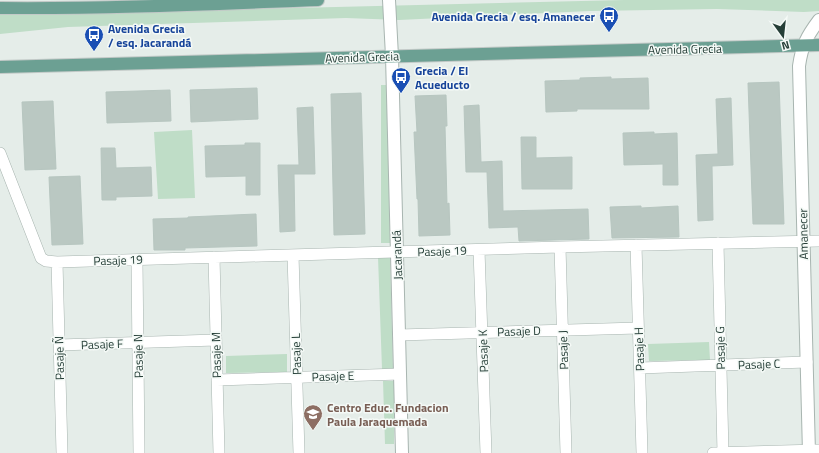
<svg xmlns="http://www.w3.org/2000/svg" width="819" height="453" font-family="'Titillium Web',sans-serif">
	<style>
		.green { fill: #bfddc7 }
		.building { fill: #bac8c2; stroke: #b7c6c0 }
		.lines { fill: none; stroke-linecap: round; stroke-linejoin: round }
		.minor-casing { stroke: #a8b5b0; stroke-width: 12 }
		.tertiary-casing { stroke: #a8b5b0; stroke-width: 14 }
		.primary-casing { stroke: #c2c9c7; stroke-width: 14 }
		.minor { stroke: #fff; stroke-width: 11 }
		.tertiary { stroke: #fff; stroke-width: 12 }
		.primary { stroke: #6ca093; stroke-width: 12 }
		.labels { text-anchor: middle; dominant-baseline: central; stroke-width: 3; stroke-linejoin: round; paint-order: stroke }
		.transit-label { font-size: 12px; font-weight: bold; fill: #164399; stroke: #f5faf7; text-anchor: start }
		.street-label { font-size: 12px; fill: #253e37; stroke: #f5faf7 }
		.education-label { font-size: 12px; font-weight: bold; fill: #785e54; stroke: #f5faf7; text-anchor: start }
	</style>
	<rect width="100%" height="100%" fill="#e5ede9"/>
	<path class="green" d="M624,0h195v11l-15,1 -87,-3 -127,2 -191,9 -53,-2 -185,6 -93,3 -68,7v-19z
		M381,85h7l2,158h-9z
		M192,130l3,68 -37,1 -4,-67z
		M378,257h12l3,112h-11z
		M709,342l1,18 -61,1 -1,-17z
		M287,354v18l-61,1v-17z
		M383,381h11v63h-9z"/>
	<path class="building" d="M611,77v2l37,-1 1,31h-72v2l-31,1 -1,-31 35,-1v-2z
		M779,82l5,142h-31l-5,-141z
		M257,88l1,31 -67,3 -1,-32z
		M170,90l1,31 -64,2 -1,-31z
		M361,93l4,141 -31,1 -3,-141z
		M446,95l1,31h-2l2,78 2,-1 1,32 -31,1 -1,-37h-1l-3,-67h3l-2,-36z
		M731,98l2,67 -21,1 1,54 -15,1 -2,-66 22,-1 -2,-55z
		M53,101l3,68 -31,1 -3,-68z
		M479,105l2,57 21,-1 1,50 85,-2 1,30 -70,2 -1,-14 -29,1 -2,-56h-21l-2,-66z
		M313,107l2,67h-21l1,57 -15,1 -2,-67h21l-2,-57z
		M654,132v2l23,-1 1,52h-15v-21l-39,1 -1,-32z
		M521,137h15v21l36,-1v32h-50z
		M245,143h15v52h-14v-19l-40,1 -1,-31 40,-1z
		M101,148h14l1,20 35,-1 1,29 -36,1v3h-14z
		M80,176l3,68 -31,1 -3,-68z
		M641,206v2l37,-2 1,31 -67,1 -2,-31z
		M256,214l1,32 -72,2v2h-31l-1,-31 35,-1v-1z"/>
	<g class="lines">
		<defs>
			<path id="minor" d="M0,153l41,105 5,3 11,1 503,-15 259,-6
				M718,243l5,210
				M636,245l6,208
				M560,247l6,206
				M479,250l7,203
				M293,255l6,198
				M214,257l5,196
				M137,260l2,193
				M57,262l5,191
				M399,335l239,-7
				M59,345l157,-5
				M640,368l167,-6
				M217,380l183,-6
				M713,453l106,-3"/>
			<path id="tertiary" d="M389,0l3,56 10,397
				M809,453l-10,-387c3,-21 8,-30 20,-46"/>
			<path id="primary" d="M0,8c106,1 212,-4 318,-8
				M0,67l819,-22"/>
		</defs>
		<use href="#minor" class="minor-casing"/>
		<use href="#tertiary" class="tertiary-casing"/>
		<use href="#primary" class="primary-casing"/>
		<use href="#minor" class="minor"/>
		<use href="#tertiary" class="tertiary"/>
		<use href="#primary" class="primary"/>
	</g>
	<defs>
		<symbol id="bus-pin" viewBox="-11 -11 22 30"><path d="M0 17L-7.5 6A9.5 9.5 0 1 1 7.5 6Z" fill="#1a4fb4" stroke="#f5faf7"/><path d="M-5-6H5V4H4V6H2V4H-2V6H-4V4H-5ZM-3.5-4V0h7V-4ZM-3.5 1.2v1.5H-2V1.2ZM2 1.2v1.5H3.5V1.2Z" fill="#fff"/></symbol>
		<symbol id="school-pin" viewBox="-11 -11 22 30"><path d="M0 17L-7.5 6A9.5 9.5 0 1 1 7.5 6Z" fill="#8d6e63" stroke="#f5faf7"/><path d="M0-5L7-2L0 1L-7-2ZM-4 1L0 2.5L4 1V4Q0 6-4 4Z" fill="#fff"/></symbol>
	</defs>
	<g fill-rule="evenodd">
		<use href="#bus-pin" x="598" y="5" width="22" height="30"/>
		<use href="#bus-pin" x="83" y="24" width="22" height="30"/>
		<use href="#bus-pin" x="390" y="66" width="22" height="30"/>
		<use href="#school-pin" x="302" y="403" width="22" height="30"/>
	</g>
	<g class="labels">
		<g class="transit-label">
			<text x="595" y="16" text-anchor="end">Avenida Grecia / esq. Amanecer</text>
			<text x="108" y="28">Avenida Grecia<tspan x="108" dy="14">/ esq. Jacarandá</tspan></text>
			<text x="415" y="70">Grecia / El<tspan x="415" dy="14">Acueducto</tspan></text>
		</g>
		<g class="street-label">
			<text transform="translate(685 49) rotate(-1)">Avenida Grecia</text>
			<text transform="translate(362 57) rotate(-2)">Avenida Grecia</text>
			<text transform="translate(803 234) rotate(-91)">Amanecer</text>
			<text transform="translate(442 251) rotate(-2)">Pasaje 19</text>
			<text transform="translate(397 255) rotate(-92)">Jacarandá</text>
			<text transform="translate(118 260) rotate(-2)">Pasaje 19</text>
			<text transform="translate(519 331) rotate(-2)">Pasaje D</text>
			<text transform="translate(102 344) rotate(-2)">Pasaje F</text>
			<text transform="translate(720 348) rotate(-91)">Pasaje G</text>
			<text transform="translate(639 349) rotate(-92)">Pasaje H</text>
			<text transform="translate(563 350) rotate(-92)">Pasaje J</text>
			<text transform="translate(483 351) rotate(-92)">Pasaje K</text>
			<text transform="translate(296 354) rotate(-92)">Pasaje L</text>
			<text transform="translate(216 355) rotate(-91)">Pasaje M</text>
			<text transform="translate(138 356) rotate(-91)">Pasaje N</text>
			<text transform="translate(59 358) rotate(-91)">Pasaje Ñ</text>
			<text transform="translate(759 364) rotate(-2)">Pasaje C</text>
			<text transform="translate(333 376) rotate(-2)">Pasaje E</text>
		</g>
		<g class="education-label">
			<text x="327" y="407">Centro Educ. Fundacion<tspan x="327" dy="14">Paula Jaraquemada</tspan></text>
		</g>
	</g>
	<g transform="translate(783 36) rotate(165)" stroke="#f5faf7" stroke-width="3" paint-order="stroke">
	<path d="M0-3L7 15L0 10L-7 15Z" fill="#253e37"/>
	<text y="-6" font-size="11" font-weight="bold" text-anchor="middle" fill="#253e37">N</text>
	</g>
</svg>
